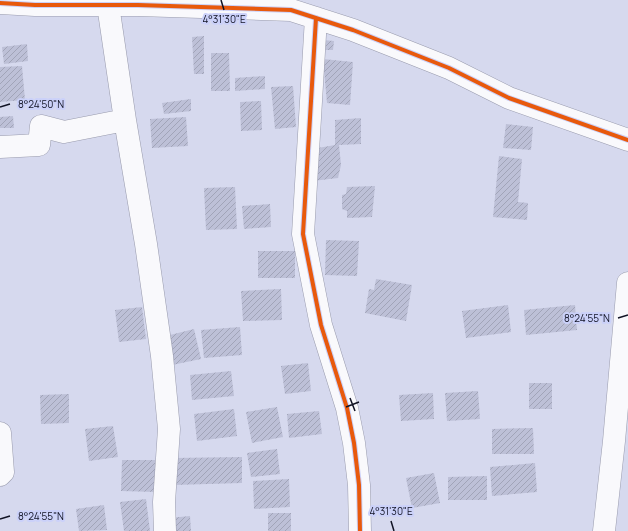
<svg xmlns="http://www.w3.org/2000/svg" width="628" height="531" font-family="Manrope,sans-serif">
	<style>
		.building { fill: url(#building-hatch) }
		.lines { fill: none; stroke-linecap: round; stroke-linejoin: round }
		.minor-casing { stroke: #999bad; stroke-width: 23 }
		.minor { stroke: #f9f9fc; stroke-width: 22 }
		.cycleway-casing { stroke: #cbd1f9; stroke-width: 6 }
		.cycleway { stroke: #e8590c; stroke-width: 4 }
		.ticks { fill: none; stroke: #111324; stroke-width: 1.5 }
		.ticks-label { font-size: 10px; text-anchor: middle; fill: #111324; stroke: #cbd1f9; stroke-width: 4; stroke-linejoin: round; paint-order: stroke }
	</style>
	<defs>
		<pattern id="building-hatch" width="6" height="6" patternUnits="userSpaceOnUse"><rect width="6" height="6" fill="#bdc0d7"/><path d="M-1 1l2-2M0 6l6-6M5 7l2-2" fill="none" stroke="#a1a4b8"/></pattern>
	</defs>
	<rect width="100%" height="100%" fill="#d6d9ee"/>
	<path class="building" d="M204,36v38h-10l-2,-37z
		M323,40l11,1 -1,9h-10z
		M27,44l1,17 -24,3 -2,-17z
		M211,53h18l1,38h-19z
		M323,59l30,3 -3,43 -23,-2z
		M22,66l3,34 -25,2v-35z
		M265,76v13l-30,2v-13z
		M293,86l3,41 -21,2 -4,-42z
		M191,99v12l-27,3 -2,-11z
		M261,101l1,29 -21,1 -1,-29z
		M13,116l1,12h-14v-11z
		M186,117l2,29 -36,2 -2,-29z
		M361,118v26l-22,1 2,20 -3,13 -25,3 -1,-32 23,-4v-25z
		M506,124l27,3 -2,23 -28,-2z
		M499,156l23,3 -4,43 10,1 -1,17 -34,-3z
		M375,186l-3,31 -25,1v-7l-5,-2v-14l4,-1 1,-7z
		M235,187l2,42 -31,1 -2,-42z
		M270,204l1,23 -27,2 -2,-23z
		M326,240l33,1 -2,35 -32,-1z
		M258,251h37v27h-37z
		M376,279l36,6 -6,36 -41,-8 4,-24 5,1z
		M281,289l1,31 -39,1 -2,-30z
		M508,305l3,27 -45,6 -4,-27z
		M575,305l2,25 -51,5 -2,-25z
		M142,307l4,32 -27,3 -4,-32z
		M240,327l2,28 -38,3 -3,-28z
		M194,329l7,30 -29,6 -6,-29z
		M308,363l3,28 -26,3 -4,-28z
		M231,371l3,25 -42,4 -2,-25z
		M529,383h23v26h-23z
		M478,391l2,28 -33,2 -2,-28z
		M433,393l1,26 -33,2 -2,-26z
		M69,394v29l-28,1 -1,-29z
		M277,407l6,30 -31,6 -6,-31z
		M234,409l3,27 -40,5 -3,-27z
		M319,411l3,23 -33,4 -2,-24z
		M113,426l5,31 -29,4 -4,-32z
		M533,428l1,26h-42v-25z
		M277,449l3,25 -29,3 -4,-24z
		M242,457v26l-68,2 -1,-27z
		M122,460h33v32l-34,-1z
		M535,463l2,29 -45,4 -2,-29z
		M434,473l6,30 -28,5 -6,-30z
		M487,476v24h-39v-23z
		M289,479l1,28 -36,2 -1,-28z
		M146,499l4,32h-26l-4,-29z
		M104,505l3,25 -28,1 -3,-22z
		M268,513h23v18h-23z
		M190,516l1,15h-21l-1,-13z"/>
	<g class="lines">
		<defs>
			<path id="minor" d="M0,3l35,2h103l153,5 62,20 96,38 60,30 119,42
				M316,18l-13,216 18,91 26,83 7,35 5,42 1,46
				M125,120l21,124 16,112 7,73 -5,73 1,29
				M0,147l39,-2 2,-19 23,6 61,-12 -17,-115
				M0,433l3,39 -3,3
				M604,531l10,-90 14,-158"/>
		</defs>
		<use href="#minor" class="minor-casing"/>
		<use href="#minor" class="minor"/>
		<defs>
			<path id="cycleway" d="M0,3l35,2h103l153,5 62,20 96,38 60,30 119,42
				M316,18l-13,216 18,91 26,83 7,35 5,42 1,46"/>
		</defs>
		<use href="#cycleway" class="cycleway-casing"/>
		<use href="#cycleway" class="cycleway"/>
	</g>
	<path class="ticks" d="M221,0l3,10M0,107l10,-3M618,318l10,-3M350,398l5,13M346,407l13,-5M0,519l10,-3M391,521l3,10"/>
	<g class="ticks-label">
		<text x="224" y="23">4°31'30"E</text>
		<text x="41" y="108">8°24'50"N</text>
		<text x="587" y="322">8°24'55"N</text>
		<text x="391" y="515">4°31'30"E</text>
		<text x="41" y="520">8°24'55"N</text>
	</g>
</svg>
